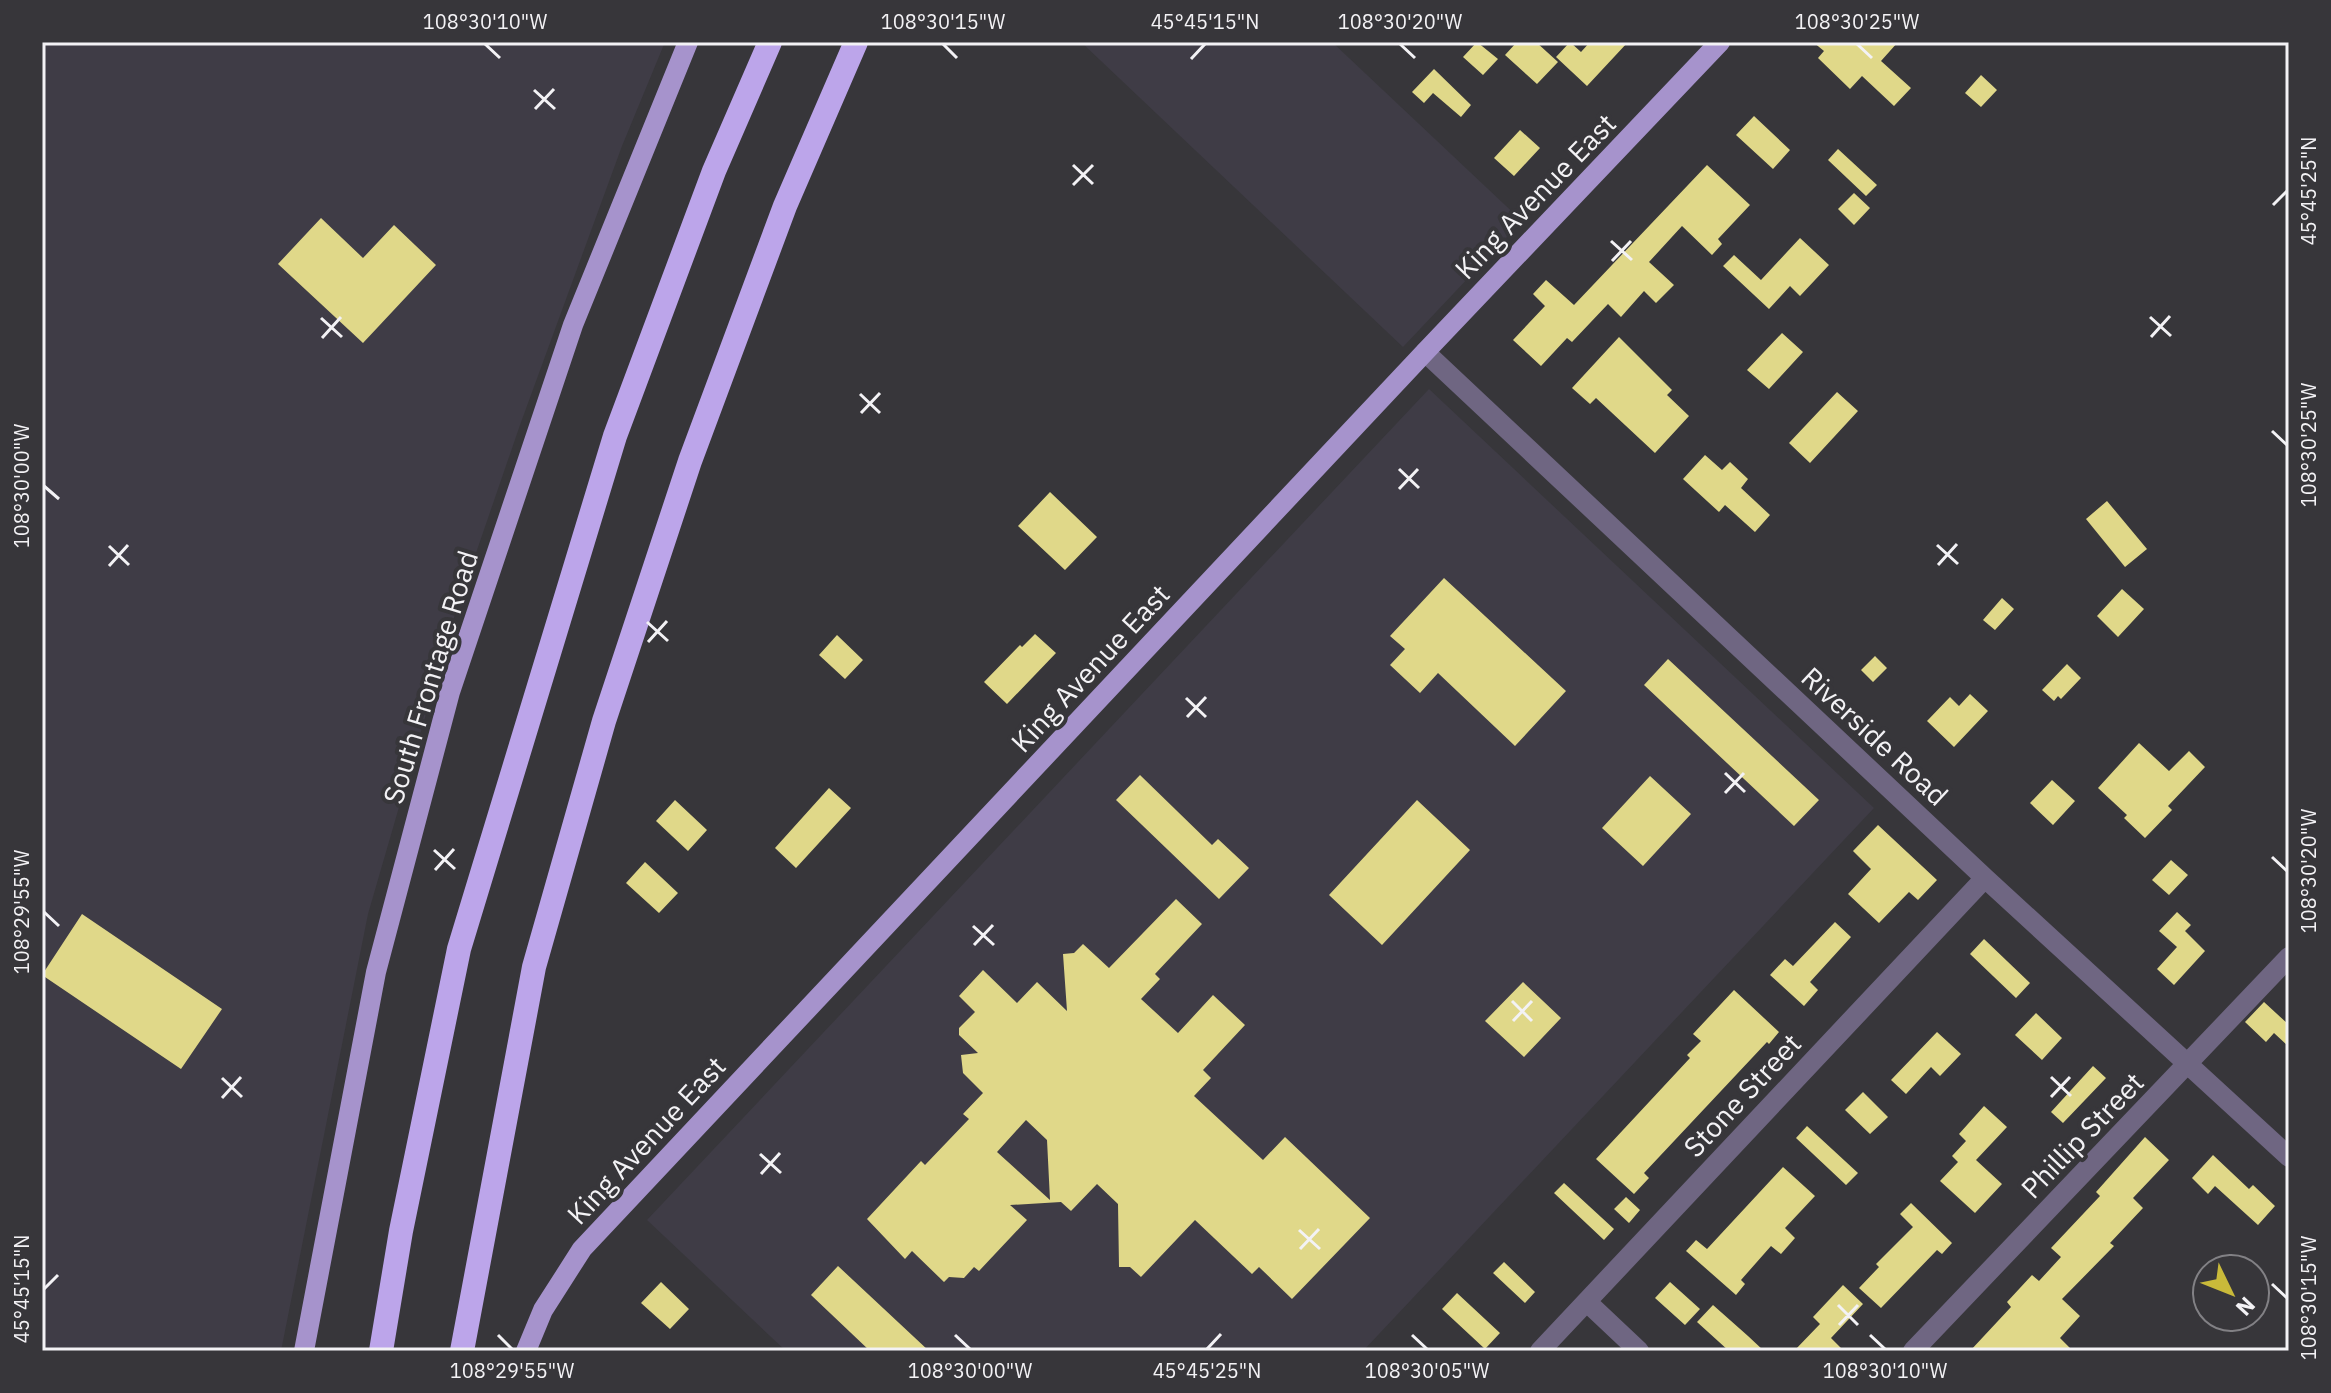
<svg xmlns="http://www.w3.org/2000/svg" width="2331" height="1393" font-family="'IBM Plex Sans',sans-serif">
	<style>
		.built { fill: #3f3c46 }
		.building { fill: #e0d889; fill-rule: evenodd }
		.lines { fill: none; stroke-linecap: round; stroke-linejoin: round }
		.minor { stroke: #6f6682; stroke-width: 20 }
		.major { stroke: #a693cc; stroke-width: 20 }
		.highway { stroke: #bca5ea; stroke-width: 24 }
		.ticks { fill: none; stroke: #f3f2f5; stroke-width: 3 }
		.labels { text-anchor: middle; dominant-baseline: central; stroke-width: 8; stroke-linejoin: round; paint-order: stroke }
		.street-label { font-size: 28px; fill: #f3f2f5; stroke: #37363a }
		.neatline { fill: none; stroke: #f3f2f5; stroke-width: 3 }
		.ticks-label { font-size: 20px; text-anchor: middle; fill: #f3f2f5 }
	</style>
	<rect width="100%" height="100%" fill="#37363a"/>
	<path class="built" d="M42,42h623l-43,104 -102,279 -65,189 -87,300 -87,437h-239z
		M1081,42h251l190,179 -119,126z
		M1429,389l445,419 -511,543h-577l-139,-131z"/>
	<path class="building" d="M1477,42l21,17 -15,16 -20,-18z
		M1517,42h19l22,20 -21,22 -32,-29z
		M1570,42l11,10 9,-10h38l-41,44 -31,-29z
		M1813,42h85l-17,19 30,27 -17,18 -32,-30 -12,13 -32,-31 6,-7z
		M1434,69l37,36 -10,12 -28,-24 -9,10 -12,-11z
		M1981,75l16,15 -16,17 -16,-14z
		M1754,116l36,34 -17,19 -37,-34z
		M1520,130l20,18 -26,28 -20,-18z
		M1838,149l39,36 -11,11 -38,-36z
		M1707,165l43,40 -32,34 4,5 -10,11 -30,-29 -33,36 25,23 -18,18 -12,-12 -23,26 -13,-13 -36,38 -5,-4 -26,28 -28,-26 32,-34 -12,-12 13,-14 28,25z
		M1854,193l16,15 -16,17 -16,-16z
		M321,218l42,40 31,-33 42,40 -73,78 -85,-79z
		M1800,238l29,27 -29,31 -10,-10 -21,23 -46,-43 11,-11 27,25z
		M1782,333l21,19 -34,37 -22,-19z
		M1619,337l53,53 -5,5 22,21 -34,37 -59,-55 -6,6 -18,-16z
		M1837,392l21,19 -48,52 -21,-20z
		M1705,455l17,15 8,-8 18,17 -7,9 29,27 -15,17 -30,-27 -6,7 -36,-33z
		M1050,492l47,45 -32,33 -47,-44z
		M2107,501l40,48 -22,18 -39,-48z
		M1444,578l122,113 -51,55 -77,-73 -18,20 -30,-28 15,-16 -15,-13z
		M2122,589l22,20 -26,28 -21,-21z
		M2002,598l12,11 -19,21 -12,-10z
		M1035,634l21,19 -49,51 -23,-22 36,-37 2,2z
		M837,635l26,25 -18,19 -26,-24z
		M1875,656l12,12 -14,14 -12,-12z
		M1668,659l151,141 -25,26 -150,-141z
		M2067,664l14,14 -20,21 -3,-3 -4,5 -12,-11z
		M1970,694l18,17 -34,36 -27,-26 23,-24 9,9z
		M2139,743l30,28 20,-20 16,16 -37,39 4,4 -27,28 -21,-20 3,-3 -29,-27z
		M1140,775l72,70 6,-6 31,29 -30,31 -103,-99z
		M1650,776l41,38 -48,52 -41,-38z
		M2052,780l23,21 -22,24 -23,-22z
		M829,788l22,20 -55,60 -21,-20z
		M675,800l32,30 -19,21 -32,-30z
		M1417,800l53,50 -88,95 -53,-50z
		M1878,825l59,55 -19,20 -9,-8 -30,31 -31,-29 23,-25 -18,-18z
		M2171,860l17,15 -19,20 -17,-15z
		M645,862l33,31 -19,20 -33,-30z
		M1176,899l26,25 -47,50 5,5 -19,20 37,34 35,-38 32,30 -42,45 8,8 -17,18 69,64 22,-23 85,81 -78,81 -33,-32 -7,7 -57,-54 -54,57 -11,-10h-11l-1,-63 -21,-20 -26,27 -10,-9 -51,3 17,15 -48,51 -5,-4 -10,11 -15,-1 -5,5 -32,-31 -7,8 -38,-40 54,-58 4,4 44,-46 -6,-5 20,-21 -20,-20 -2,-18 17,-2 -19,-18v-7l16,-16 -16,-16 24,-26 34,33 20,-21 30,29 -4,-57 11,-1 9,-9 26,24zM1026,1120l21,20 3,60 -53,-48z
		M2177,912l14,13 -6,6 20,20 -31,34 -17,-16 20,-22 -18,-16z
		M82,914l140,95 -41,60 -139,-94z
		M1835,922l16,15 -41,45 8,8 -14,16 -34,-31 15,-16 8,7z
		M1984,939l46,44 -14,15 -46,-44z
		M1523,982l38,36 -37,39 -39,-36z
		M1734,990l45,42 -10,12 -2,-2 -123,131 5,5 -15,16 -38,-35 94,-101 -3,-3 14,-14 -8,-7z
		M2264,1002l25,23v22l-15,-14 -8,9 -21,-20z
		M2036,1013l26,25 -20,22 -27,-25z
		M1937,1032l24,22 -21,22 -9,-9 -25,27 -15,-14z
		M2093,1066l13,12 -43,45 -12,-11z
		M1863,1092l25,25 -18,17 -25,-24z
		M1984,1106l23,21 -31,33 26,24 -27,29 -35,-32 18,-19 -6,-6 14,-15 -7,-7z
		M1807,1126l51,47 -12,12 -50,-47z
		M2145,1137l24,23 -36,38 10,10 -33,35 4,3 -52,53 18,17 -20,22 13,13h-103l41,-44 -4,-5 25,-27 7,6 22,-24 -10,-9 49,-52 -4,-4z
		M2213,1155l36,34 4,-4 22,21 -17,19 -43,-39 -7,8 -16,-16z
		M1783,1167l32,29 -30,32 10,10 -14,16 -10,-8 -30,34 4,4 -9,11 -50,-44 10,-11 11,9z
		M1564,1183l50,46 -10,11 -50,-47z
		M1626,1197l14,13 -11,13 -15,-14z
		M1911,1203l41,40 -10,11 -5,-4 -56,58 -22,-20 20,-21 -3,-3 37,-37 -13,-13z
		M1504,1262l31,30 -10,11 -32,-30z
		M838,1266l91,85h-59l-59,-56z
		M661,1282l28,27 -19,20 -29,-26z
		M1670,1282l30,27 -15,16 -30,-27z
		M1843,1285l20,19 -32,34 13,13h-50l26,-27 -7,-7z
		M1457,1293l43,40 -15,16 -43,-40z
		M1713,1305l35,31 16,15h-35l-32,-29z"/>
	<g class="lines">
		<path class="minor" d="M1425,352l560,526 304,279
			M1587,1302l52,49
			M1540,1351l445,-473
			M1913,1351l376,-394"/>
		<path class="major" d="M304,1351l72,-379 74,-280 123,-367 115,-283
			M526,1351l17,-41 39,-61 843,-897 295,-310"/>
		<path class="highway" d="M381,1351l20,-120 58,-282 156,-513 99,-265 56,-129
			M462,1351l72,-384 70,-246 86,-260 95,-255 71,-164"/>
	</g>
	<path class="ticks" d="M485,44l15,14M943,44l14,14M1400,44l15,14M1857,44l15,14M1191,59l14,-15M534,90l21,19M535,109l19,-20M1073,165l20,19M1073,185l20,-20M2273,205l14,-14M1611,241l21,19M1612,261l19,-20M2150,317l21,19M321,318l21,19M2151,337l19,-21M322,338l19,-21M860,394l20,19M861,413l19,-20M2272,431l15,14M1399,469l20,19M44,486l15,13M1399,489l19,-20M1937,545l21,19M109,546l20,19M1938,565l19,-21M109,566l19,-21M647,622l21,19M648,642l19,-21M1186,698l20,19M1187,717l19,-20M1725,773l20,19M1725,793l19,-20M434,850l21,19M2272,857l15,14M435,870l19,-21M44,912l15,14M973,926l21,19M974,945l19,-20M1512,1001l20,20M1513,1021l19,-20M2051,1077l20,19M222,1078l20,19M2051,1097l19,-20M222,1098l19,-21M760,1154l21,19M761,1174l19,-21M1299,1230l21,19M1300,1249l19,-20M2272,1284l15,14M44,1289l14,-14M1838,1305l20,20M1839,1325l19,-20M498,1335l14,14M955,1335l15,14M1412,1335l15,14M1870,1335l15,14M1207,1349l14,-15"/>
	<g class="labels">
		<g class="street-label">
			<text transform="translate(1535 196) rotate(-46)">King Avenue East</text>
			<text transform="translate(1090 668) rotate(-47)">King Avenue East</text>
			<text transform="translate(430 677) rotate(-73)">South Frontage Road</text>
			<text transform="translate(1875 736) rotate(43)">Riverside Road</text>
			<text transform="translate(1742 1095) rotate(-47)">Stone Street</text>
			<text transform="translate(2082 1135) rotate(-46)">Phillip Street</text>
			<text transform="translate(646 1140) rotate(-47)">King Avenue East</text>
		</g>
	</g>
	<rect width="2331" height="1393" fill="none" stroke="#37363a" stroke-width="88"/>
	<g transform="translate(2231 1293) rotate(133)"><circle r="38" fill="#37363a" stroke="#828185" stroke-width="2"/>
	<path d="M0-6L14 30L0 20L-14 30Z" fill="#c9ba3a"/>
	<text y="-12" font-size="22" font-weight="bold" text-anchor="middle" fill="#f3f2f5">N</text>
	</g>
	<rect x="44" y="44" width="2243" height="1305" class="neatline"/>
	<g class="ticks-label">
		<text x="485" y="29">108°30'10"W</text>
		<text x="943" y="29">108°30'15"W</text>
		<text x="1205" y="29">45°45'15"N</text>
		<text x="1400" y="29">108°30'20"W</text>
		<text x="1857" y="29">108°30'25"W</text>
		<text transform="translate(2309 191) rotate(-90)" y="7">45°45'25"N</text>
		<text transform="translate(2309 445) rotate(-90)" y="7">108°30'25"W</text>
		<text transform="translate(22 486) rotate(-90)" y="7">108°30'00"W</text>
		<text transform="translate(2309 871) rotate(-90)" y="7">108°30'20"W</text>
		<text transform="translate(22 912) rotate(-90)" y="7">108°29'55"W</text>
		<text transform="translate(22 1289) rotate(-90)" y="7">45°45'15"N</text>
		<text transform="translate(2309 1298) rotate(-90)" y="7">108°30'15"W</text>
		<text x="512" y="1378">108°29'55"W</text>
		<text x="970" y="1378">108°30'00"W</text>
		<text x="1207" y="1378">45°45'25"N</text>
		<text x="1427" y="1378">108°30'05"W</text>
		<text x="1885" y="1378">108°30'10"W</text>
	</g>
</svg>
